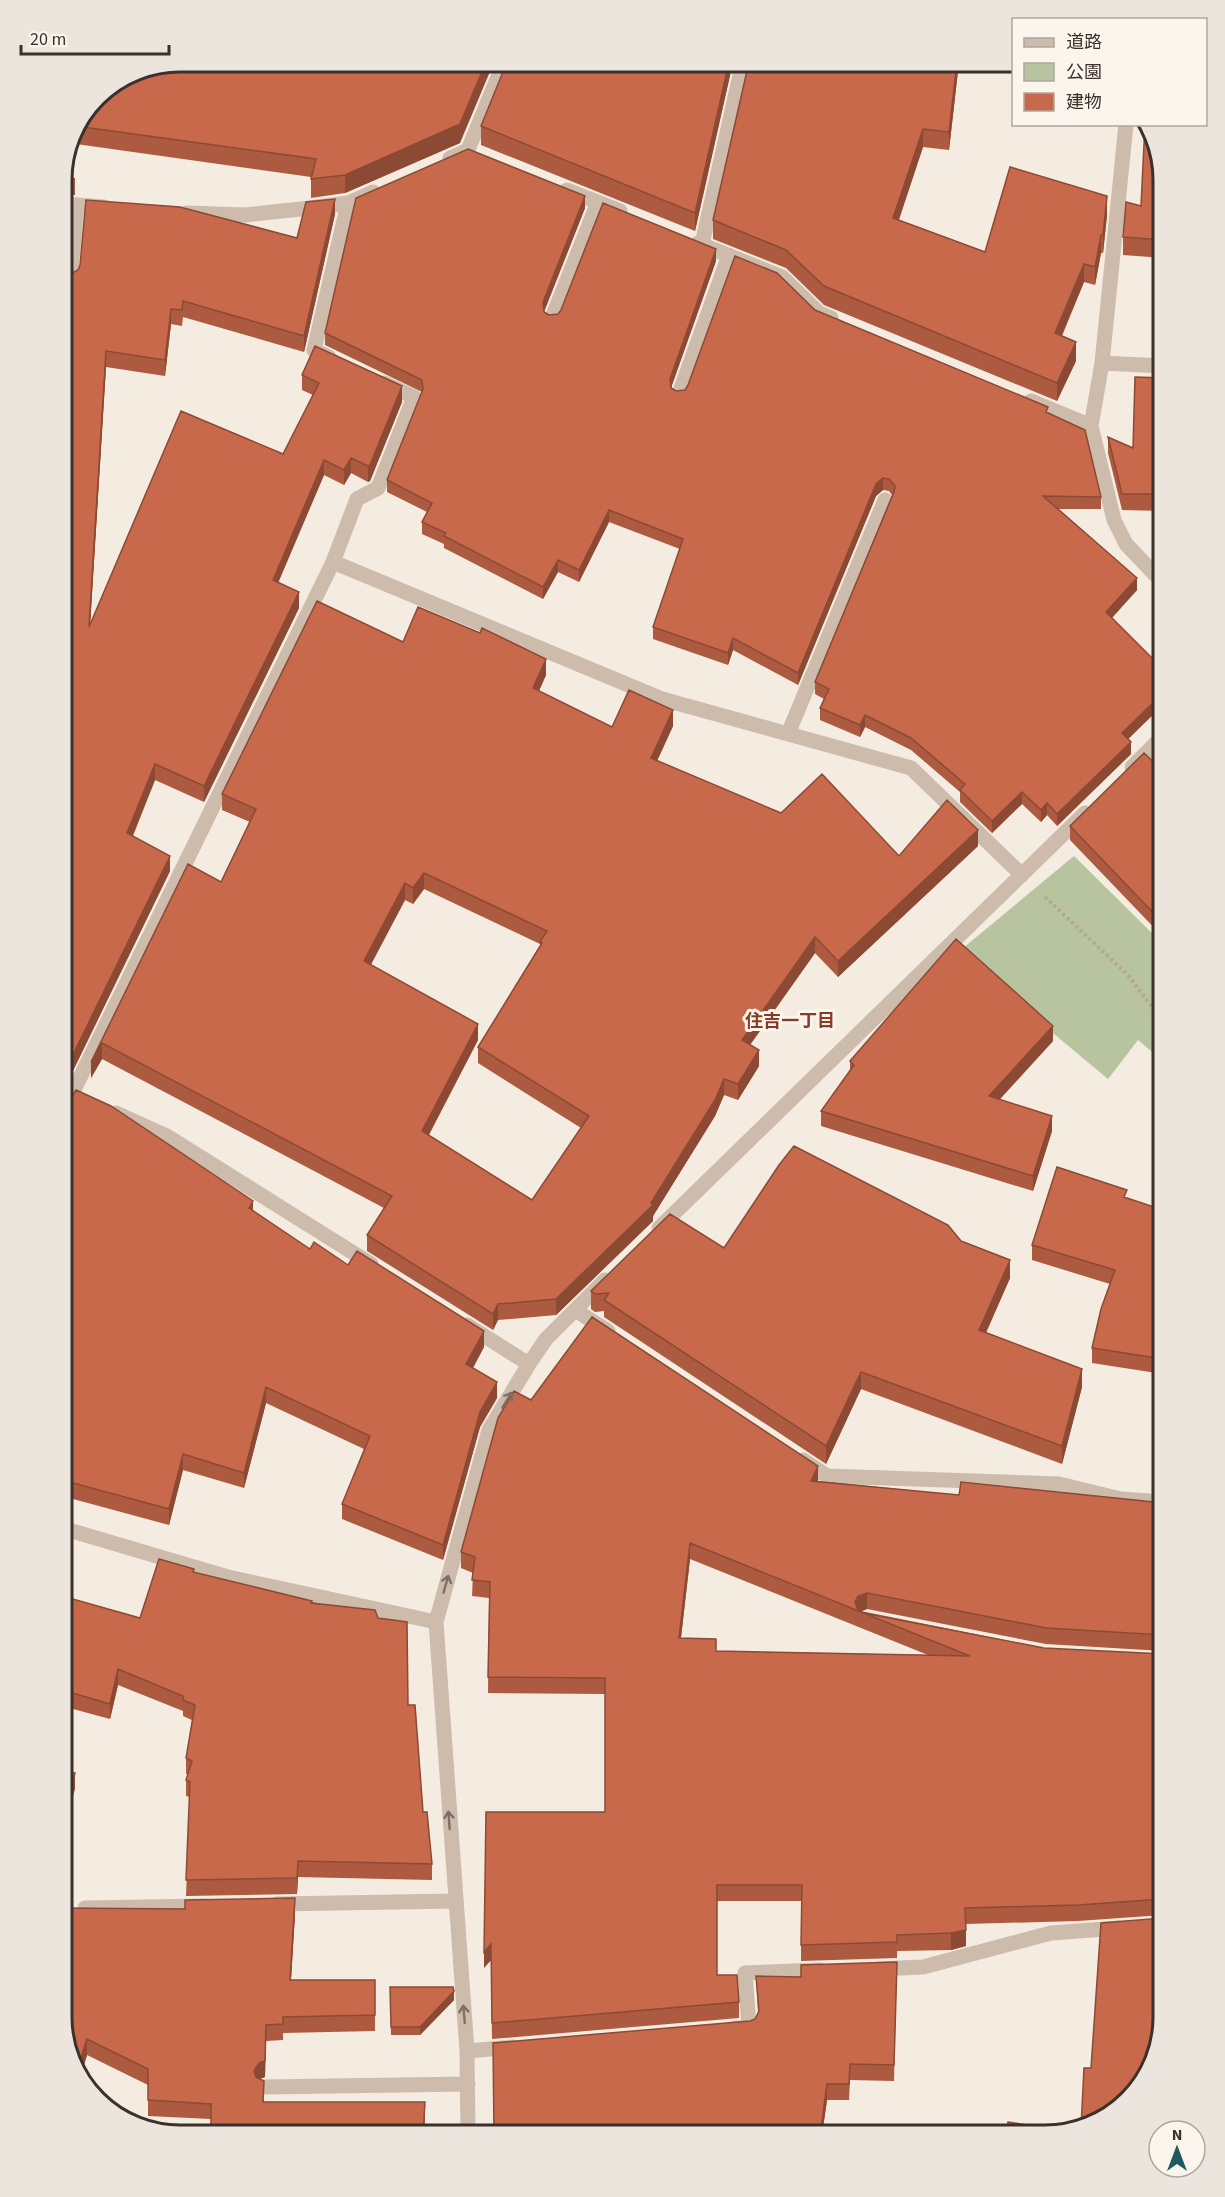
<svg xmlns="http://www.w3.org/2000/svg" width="1225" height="2197" font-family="'Source Sans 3','Noto Sans JP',sans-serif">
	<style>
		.green { fill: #b8c4a0 }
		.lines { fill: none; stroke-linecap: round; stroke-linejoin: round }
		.path { stroke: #b9a596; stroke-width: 4; stroke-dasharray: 3 3; stroke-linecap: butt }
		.minor { stroke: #cdbbac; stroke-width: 15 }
		.wall { fill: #ac5a40; fill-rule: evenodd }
		.shaded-wall { fill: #8c4a34 }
		.building { fill: #c8694b; stroke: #8c4a34; stroke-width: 1.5; fill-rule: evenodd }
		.oneway { stroke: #7d6f65 }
		.labels { text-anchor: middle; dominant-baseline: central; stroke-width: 6; stroke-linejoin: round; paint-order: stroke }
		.neighbourhood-label { font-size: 18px; font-weight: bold; fill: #8c3b22; stroke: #fbf5ee }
		.rim { fill: none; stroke: #3b302b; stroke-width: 3 }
	</style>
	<rect width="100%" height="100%" fill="#f4ebe1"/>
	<path class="green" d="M1074,856l89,88v117l-25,-21 -30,39 -151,-126z"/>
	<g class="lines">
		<path class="path" d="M1045,897l83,78 35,47"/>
		<path class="minor" d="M989,62l25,5
			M450,158l18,-8 36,-88
			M567,190l53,21
			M62,204l42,3
			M187,213l58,2 65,-7 38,-5 25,-11
			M698,243l84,34 37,36 12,5
			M702,244l41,-182
			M70,280l7,-75
			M552,318l46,-116
			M329,357l-15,-7 34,-147
			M1102,363l61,3
			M679,394l50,-139
			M1031,401l60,25 23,94 12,24 37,39
			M1091,426l11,-63 24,-239
			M333,562l24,-63 21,-11 36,-91 -30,-14
			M788,734l97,-234
			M1132,767l31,-31
			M62,1110l10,-16 261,-532 329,137 249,69 111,107
			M116,1113l51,23 204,128
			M659,1228l426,-415
			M575,1310l33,21
			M467,1325l62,39 -40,66 -53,192 31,429 1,84
			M529,1364l17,-25 59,-59
			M803,1460l24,16 232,8 62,15 42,3
			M62,1528l166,49 208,45
			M277,1904l178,-3
			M85,1908l120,-2
			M877,1969l46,-2 128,-34 68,-5
			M735,2028l14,-1 -4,-54 75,-3
			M467,2051l46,-4
			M264,2087l204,-3"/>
	</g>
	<path class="wall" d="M507,62h226l-38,169 -214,-86v-19z
		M749,62h210l-10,88 -26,-3 -24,73 86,32 122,-37 -4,38h-2l-6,32 -11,-3 -22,54 14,25 -19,40 -233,-96 -38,-37 -73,-29v-19z
		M96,96l364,47 -115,50 -34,5v-21l-242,-34 5,-15z
		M62,176l13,3v16h-13z
		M1164,180v78l-41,-3v-18l18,-31z
		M585,208l-41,104 5,3 9,-1 158,-53 -45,126 5,4 9,-1 130,-80 233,104 53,83v12h-44l80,81 -25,28 52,52v34l-36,35 3,15 -74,72 -10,-11 -6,7 -19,-18 -30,29 -32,-31v-10l-49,-42 -46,-23 -5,10 -40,-17v-12l4,-9 -9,-5v-12l77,-187 -3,-4 -6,-1 -7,6 -78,189 -65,-35 -5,15 -75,-26v-12l27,-78 -71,-27 -30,60 -21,-10 -15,27 -99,-51v-4l-22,-10v-12l5,-10 -40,-20v-12l35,-88 -97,-47v-12z
		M335,214l-31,138 -121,-35 -1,9 -11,-2 -6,52 -59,-9 -16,258 193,-171 30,-59 -11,-5v-15l100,27 -32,79 -2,1 -17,-9 -7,12 -20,-10 -46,107 21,26 -95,194 -49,-22 -22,56 37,35 -102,210 -6,-1v-813l2,5 6,2 227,-36z
		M1164,378v133l-42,-1 -14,-57v-16l25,11z
		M403,642l143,33 -7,16 73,36 61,-1 -16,35 124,52 118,43 79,-10 -140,131 -23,-24 -65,92 9,21 -21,34 -14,-5 -9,21 -62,100v5l-97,94 -58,5 -5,10 -126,-79v-16l17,-27 -282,-149 -11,19v-16l97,-198 33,18 29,-60 -28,-12v-16zM424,889l116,55v3l-62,100v16l103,65 -49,72 -103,-65 49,-95 -108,-75 35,-65 8,4z
		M1164,772v166l-94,-98v-14z
		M1053,1041l-53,58 52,32 -19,60 -212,-65v-15l29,-40v-10z
		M62,1104l191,107 57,38 38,16 136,82 -11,21 24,30 -17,29 -37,133 -101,-41v-15l22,-55 -98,-46 -22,85 -61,-18 -14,55 -107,-29z
		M1127,1198l36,12v164l-71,-11v-15l18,-64 -78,-24v-15z
		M961,1241l49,37 -24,55 96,54 -20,77 -201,-75 -35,75 -222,-147v-6l-9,1 -4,-3v-18l133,-43z
		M531,1400l287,81 141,14 204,8v148l-117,-7 -179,-35 -6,2 183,37 119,6v261l-85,6 -113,3 1,22 -15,4 -54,1v7l-96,3v-60h-84v74l22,27v16l-247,21 -1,-79 -7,8 121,-156v-118l-117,-1 1,-95 -17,-2 1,-23 -12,-5v-16zM690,1559l238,96 -212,-4 -35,-13z
		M194,1573l184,45 30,87 15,107 9,52v16l-134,-3 -1,17 -111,2 4,-99 -4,-1v-16l2,-6h-2v-16l6,-38 -9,-4v-5l-65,-26 -8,34 -48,-13v-110l78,22z
		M295,1914l-4,66h84v51l-92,2v7l-17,1 -1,36 -5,2 4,23 161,16 -214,1 -63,-3v-31l-61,-30 -6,20 -10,-12 -9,-46z
		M897,1962l-3,119 -44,-1 -1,20h-22l-5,35h-329l262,-116 3,-6 -2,-37 45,1z
		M390,1987l64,13 -34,35h-29z"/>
	<path class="shaded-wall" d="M486,62h8l-34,81 -115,50v-18z
		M729,62h4l-38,169v-18z
		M957,62h2l-10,88v-18z
		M923,129v18l-30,89v-18z
		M585,196v12l-42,106v-12z
		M1107,196v19l-4,38v-18z
		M66,198v16l-4,50v-16z
		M335,199v15l-31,138v-16z
		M1101,235v18l-6,32v-18z
		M716,249v12l-46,130v-12z
		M1084,264v18l-29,69v-18z
		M171,309v15l-6,52v-16z
		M1076,342v19l-19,40v-18z
		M106,351v16l-17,276v-16z
		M402,386v16l-32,79 -2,1v-16z
		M351,458v15l-7,12v-15z
		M324,460v15l-51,120v-15z
		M883,478v12l-7,6 -78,189v-12l78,-189z
		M609,510v12l-30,60v-12z
		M558,560v12l-15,27v-12z
		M1137,578v12l-31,34v-12z
		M299,592v16l-95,194v-16z
		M733,638v12l-5,15v-12z
		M546,659v16l-13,29v-16z
		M1164,692v12l-42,41v-12z
		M673,710v16l-22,48v-16z
		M865,715v12l-5,10v-12z
		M1131,742v12l-74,72v-12z
		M155,764v16l-28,69v-16z
		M1022,792v12l-30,29v-12z
		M1047,803v12l-6,7v-12z
		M978,830v16l-140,131v-16z
		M170,856v15l-102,210v-16z
		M424,873v16l-11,15v-16z
		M405,883v17l-41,78v-17z
		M815,937v16l-73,103v-16z
		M478,1024v16l-56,107v-16z
		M1053,1026v15l-64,70v-15z
		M102,1043v16l-11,19v-16z
		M759,1050v16l-21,34v-16z
		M724,1079v16l-9,21 -62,100v5l-97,94v-16l95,-96z
		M1052,1116v15l-19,60v-15z
		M253,1201v16l-4,-9z
		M1010,1260v18l-31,70v-18z
		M498,1304v16l-5,10v-16z
		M484,1331v16l-18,33v-16z
		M1082,1369v18l-20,77v-18z
		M861,1372v17l-35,75v-18z
		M497,1382v16l-17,29 -37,133v-15l37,-133z
		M266,1387v16l-22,85v-15z
		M183,1454v16l-14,55v-16z
		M818,1466v16l-7,-1z
		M690,1543v16l-11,95v-16z
		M867,1593v16l-7,3 -5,-2v-8l3,-6z
		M118,1669v16l-8,34v-15z
		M75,1773v16l-13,47v-16z
		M298,1861v16l-1,17v-16z
		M295,1898v16l-5,82v-16z
		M966,1930v16l-15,4v-17z
		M491,1944v16l-7,8v-16z
		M454,1991v9l-34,35v-8z
		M266,2025l-1,52 -6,2 -5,8v-16z
		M87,2039v16l-6,20 -4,-5z
		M827,2084v16l-5,35h-2z
		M425,2102v16l-1,17h-1z"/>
	<path class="building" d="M180,62h306l-26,62 -115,51 -34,4 5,-20 -241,-33 21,-30 39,-26z
		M507,62h222l-34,151 -214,-87z
		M749,62h208l-8,70 -26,-3 -30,89 92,34 25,-85 97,29 -4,39h-2l-6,32 -11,-3 -29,69 21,9 -19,41 -233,-97 -38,-36 -73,-30z
		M1145,124h1l8,10 10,46v60l-41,-3 3,-35 15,4z
		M468,149l117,47 -42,106 1,10 5,3 9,-1 3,-4 42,-107 113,46 -46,130 1,9 5,3 9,-1 3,-5 47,-129 42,17 38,37 233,97 -2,5 39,18 16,67 -58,-1 94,82 -31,34 58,58v22l-42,41 9,9 -74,72 -10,-11 -6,7 -19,-18 -30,29 -32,-31 5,-6 -54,-46 -46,-23 -5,10 -40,-17 9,-19 -14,-7 79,-190 1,-6 -6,-7 -6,-1 -7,6 -78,189 -65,-35 -5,15 -75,-26 30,-88 -74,-29 -30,60 -21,-10 -15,27 -99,-51 2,-3 -24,-11 10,-19 -45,-23 36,-91 -1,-9 -97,-47 31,-135z
		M62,176l13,3h-13z
		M62,197l4,1 -4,50z
		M335,199l-31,137 -121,-35 -1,9 -11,-1 -6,51 -59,-9 -17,276 92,-216 102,43 36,-71 -17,-8 13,-29 87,40 -32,79 -2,1 -17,-8 -7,12 -20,-10 -51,120 26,12 -95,194 -49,-22 -28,69 43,23 -102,209 -6,-1v-797l2,5 6,2 8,-4 2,-5 6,-65 94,7 117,31 9,-36z
		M1135,377l29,1v116h-42l-14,-57 25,11z
		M317,601l86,41 15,-35 62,26 2,-5 64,31 -13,29 79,39 17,-37 44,20 -22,48 130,55 41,-39 77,82 48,-56 31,30 -140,131 -23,-24 -73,103 17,10 -21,34 -14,-5 -9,21 -64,103 2,2 -97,94 -58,5 -5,10 -126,-79 25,-39 -290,-153 -11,19 97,-198 33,18 35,-73 -34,-15zM424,873l123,58 -7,11 2,1 -64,104 111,69 -57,84 -110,-69 56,-107 -114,-63 41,-78 8,5z
		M1144,753l20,19v152l-94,-98z
		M956,939l97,87 -64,70 63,20 -19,60 -212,-65 33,-46 -4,-4z
		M76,1090l35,16 142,95 -4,7 61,41 4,-7 34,23 9,-14 127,80 -18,33 31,18 -17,30 -37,133 -101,-41 28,-68 -104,-49 -22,86 -61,-19 -14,55 -107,-29v-376l8,-4z
		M794,1146l154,79 13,16 49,19 -31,70 103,39 -20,77 -201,-74 -35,74 -222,-146 5,-7 -14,1 -4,-3 79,-77 54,34 55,-83z
		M1057,1167l70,23 -3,7 39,13v149l-71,-11 9,-39 14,-39 -83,-25z
		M592,1317l226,149 -7,15 148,14 2,-13 202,21v132l-117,-7 -179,-35 -9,3 -3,6 3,8 5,3 181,35 119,6v245l-85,6 -113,3 1,22 -15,3 -54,2v7l-96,3 1,-60h-85v90h20l2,27 -247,21 -1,-79 -7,8 2,-140h119v-134l-117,-1 2,-95 -18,-2 3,-23 -14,-5 37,-134 16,-27 17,9zM690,1543l280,113 -254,-5v-12l-37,-1z
		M159,1559l35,10 -1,3 119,29 -1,2 64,7 3,8 29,4 1,83h7l8,107h4l5,52 -134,-3 -1,17 -111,2 4,-98 -4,-2 6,-19 -6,-3 9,-53 -12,-5v-4l-65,-27 -8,35 -48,-14v-94l78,22z
		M62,1770l13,3 -13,47z
		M295,1898l-5,82h85v35l-92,2v7l-17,1 -1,36 -6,2 -5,8 2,6 8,4 -1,21h162l-2,33h-212v-31l-63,-4v-31l-61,-30 -10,31 -6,-7 -9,-46v-109l123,1v-9z
		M1163,1918v99l-19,65 -53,44 -10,2 3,-60h7l10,-145z
		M897,1962l-3,103 -44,-1 -1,20h-22l-7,51h-326l-1,-92 257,-22 5,-2 4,-8 -3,-35 45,1v-12z
		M390,1987h63l1,4 -34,36h-29z
		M1008,2122l62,9 -25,5 -39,-1z"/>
	<defs><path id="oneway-shaft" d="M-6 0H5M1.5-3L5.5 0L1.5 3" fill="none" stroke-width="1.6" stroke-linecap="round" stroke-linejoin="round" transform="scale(1.5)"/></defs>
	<g class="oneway">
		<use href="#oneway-shaft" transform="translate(507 1400) rotate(-59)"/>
		<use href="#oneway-shaft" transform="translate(446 1584) rotate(-74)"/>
		<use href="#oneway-shaft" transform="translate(449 1820) rotate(-94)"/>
		<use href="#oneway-shaft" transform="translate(464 2014) rotate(-95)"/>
	</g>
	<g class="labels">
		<g class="neighbourhood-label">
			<text x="790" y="1021">住吉一丁目</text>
		</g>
	</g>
	<path d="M0 0H1225V2197H0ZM180 72H1045A108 108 0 0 1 1153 180V2017A108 108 0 0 1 1045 2125H180A108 108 0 0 1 72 2017V180A108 108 0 0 1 180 72Z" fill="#ece5de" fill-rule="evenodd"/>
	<path class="rim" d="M180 72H1045A108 108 0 0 1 1153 180V2017A108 108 0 0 1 1045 2125H180A108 108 0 0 1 72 2017V180A108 108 0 0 1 180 72Z"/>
	<rect x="1012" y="18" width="195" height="108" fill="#fbf5ee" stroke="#aea6a0" stroke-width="1.5"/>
	<rect x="1024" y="38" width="30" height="9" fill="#cdbbac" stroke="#aea6a0" stroke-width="1.5"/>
	<text x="1066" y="48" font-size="18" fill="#3b302b">道路</text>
	<rect x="1024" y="63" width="30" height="18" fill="#b8c4a0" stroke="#aea6a0" stroke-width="1.5"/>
	<text x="1066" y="78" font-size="18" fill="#3b302b">公園</text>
	<rect x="1024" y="93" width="30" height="18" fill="#c8694b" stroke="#aea6a0" stroke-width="1.5"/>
	<text x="1066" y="108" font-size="18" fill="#3b302b">建物</text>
	<g transform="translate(1177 2149)"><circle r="28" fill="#fbf5ee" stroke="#aea6a0" stroke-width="1.5"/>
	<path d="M0-4.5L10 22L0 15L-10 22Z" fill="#1f5a5e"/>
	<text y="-9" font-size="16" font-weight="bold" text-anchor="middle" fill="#3b302b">N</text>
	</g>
	<path d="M21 45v9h148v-9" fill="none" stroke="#3b302b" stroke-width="3"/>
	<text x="30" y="45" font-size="18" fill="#3b302b" stroke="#fbf5ee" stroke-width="4.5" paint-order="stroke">20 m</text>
</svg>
